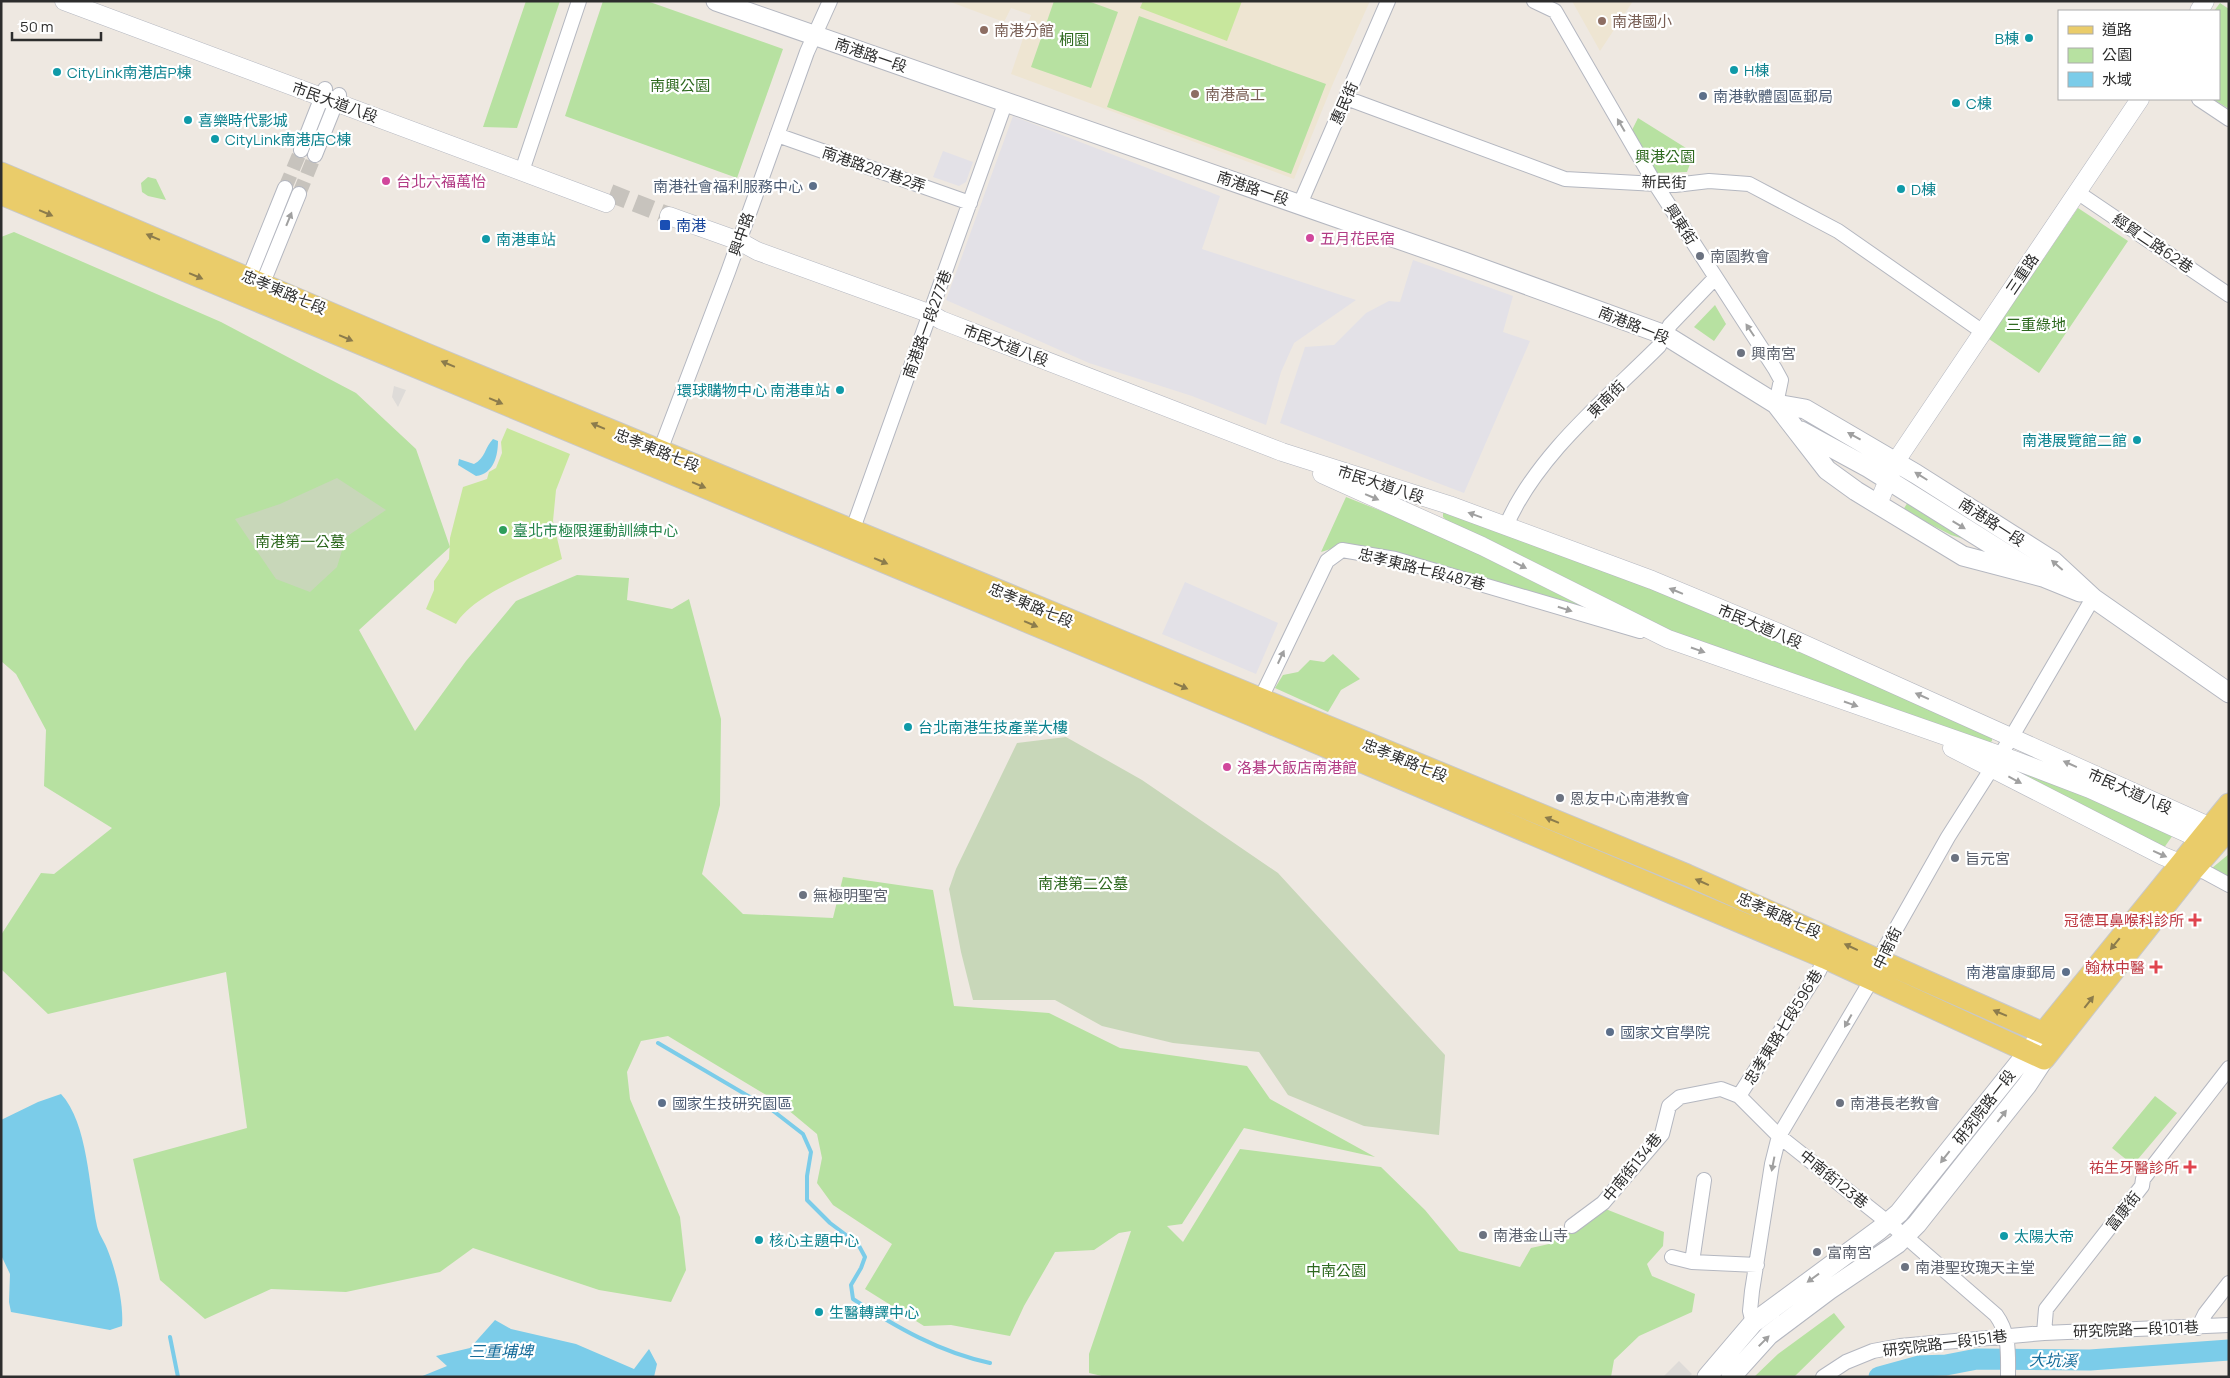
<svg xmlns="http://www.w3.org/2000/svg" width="2230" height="1378" font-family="Manrope,'Noto Sans TC',sans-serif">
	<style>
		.industrial { fill: #e3e1e7 }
		.education { fill: #eee5d2 }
		.green { fill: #b7e1a1 }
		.cemetery { fill: #c8d7b9 }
		.pitch { fill: #c8e79d }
		.plaza { fill: #dedbd8 }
		.water { fill: #7bcce9 }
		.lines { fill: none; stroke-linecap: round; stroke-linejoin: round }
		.stream { stroke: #7bcce9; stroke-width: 4 }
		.river { stroke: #7bcce9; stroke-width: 21 }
		.minor-tunnel { stroke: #c7c3bd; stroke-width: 14; stroke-dasharray: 14 7; stroke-linecap: butt }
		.tertiary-tunnel { stroke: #c7c3bd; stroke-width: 18; stroke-dasharray: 18 9; stroke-linecap: butt }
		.minor-casing { stroke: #b4b7c0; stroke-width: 16 }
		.tertiary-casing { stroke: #b4b7c0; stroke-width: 19 }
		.secondary-casing { stroke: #b4b7c0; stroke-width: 21 }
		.primary-casing { stroke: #c8c8c8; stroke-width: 23 }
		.minor { stroke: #fff; stroke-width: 14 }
		.tertiary { stroke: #fff; stroke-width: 18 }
		.secondary { stroke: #fff; stroke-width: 19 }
		.primary { stroke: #eacc6a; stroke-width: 21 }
		.oneway { fill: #a0a0a0 }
		.oneway2 { fill: #8c7c4c }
		.education-dot { fill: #8d6e63; stroke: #fff; stroke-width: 2 }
		.culture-dot { fill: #0f9aa8; stroke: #fff; stroke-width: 2 }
		.service-dot { fill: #5c6f8a; stroke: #fff; stroke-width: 2 }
		.hotel-dot { fill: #d1479c; stroke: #fff; stroke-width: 2 }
		.transit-dot { fill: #1a4fb4; stroke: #fff; stroke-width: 2 }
		.worship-dot { fill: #6b7280; stroke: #fff; stroke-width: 2 }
		.leisure-dot { fill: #2e9e5b; stroke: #fff; stroke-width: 2 }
		.health-dot { fill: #e0444e; stroke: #fff; stroke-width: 2 }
		.labels { text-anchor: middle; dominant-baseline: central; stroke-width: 4.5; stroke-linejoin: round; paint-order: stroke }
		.education-label { font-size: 15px; fill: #785e54; stroke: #fff; text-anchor: start }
		.culture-label { font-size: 15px; fill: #0d838f; stroke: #fff; text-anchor: start }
		.park-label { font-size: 15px; fill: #2e691f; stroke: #fff }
		.street-label { font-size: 15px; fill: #2d2d2d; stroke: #fff }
		.service-label { font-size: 15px; fill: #4e5e75; stroke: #fff; text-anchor: start }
		.hotel-label { font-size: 15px; fill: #b23c85; stroke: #fff; text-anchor: start }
		.transit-label { font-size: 15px; fill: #164399; stroke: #fff; text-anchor: start }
		.worship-label { font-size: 15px; fill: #5b616d; stroke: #fff; text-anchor: start }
		.leisure-label { font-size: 15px; fill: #27864d; stroke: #fff; text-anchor: start }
		.health-label { font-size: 15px; fill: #be3a42; stroke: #fff; text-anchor: end }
		.water-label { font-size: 16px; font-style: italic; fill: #156c9a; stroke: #fff }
	</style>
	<rect width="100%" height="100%" fill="#eee8e1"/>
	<path class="industrial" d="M1013,116l207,80 -18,53 154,51 -62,43 -13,29 -15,53 -74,-29 -103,-33 -143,-63z
		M943,151l30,11 -7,20 -7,4 -26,-9z
		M1413,260l100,36 -10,36 27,9 -66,152 -184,-70 25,-76 29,-2 32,-32 23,-12 11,1z
		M1185,582l93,41 -22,51 -94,-40z"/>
	<path class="education" d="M948,1h422l-36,80 -40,98 -283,-105 20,-59 -20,-7 -7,14z
		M1572,1h61l-33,50z"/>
	<path class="green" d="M526,1h34l-43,127 -34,-1z
		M603,1h44l136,48 -46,129 -172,-62z
		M1054,1h34l30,11 -27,76 -60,-21z
		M2220,3l9,6v100l-16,-10h6v-88h-5z
		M1139,16l187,68 -35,90 -184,-67z
		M1638,118l56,35 -7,19 -32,1 -24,-41z
		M148,177l8,2 10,21 -18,-4 -6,-4 -1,-9z
		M2078,208l50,33 -89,132 -50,-34z
		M14,232l207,90 135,71 60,56 34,98 -91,83 56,101 51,-70 50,-60 61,-26 52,3 -2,22 45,9 17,-10 32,120 -1,86 -18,69 41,40 90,4 10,-41 90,13 21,116 95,7 71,35 127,18 23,33 105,58 -131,-29 -62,96 -15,2 16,16 57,-93 141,18 44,43 34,41 61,16 11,-19 18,-4 54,-36 61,24 -1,14 -16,18 5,12 43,18 -3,18 -53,24 -25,24 -3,17h-505l-17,-4v-19l42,-123 -12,2 -25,17 -39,2 -31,54 -14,30 -59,-11 -27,1 -59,-37 27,-45 -59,-39 -16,-22 5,-25 -5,-24 -36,-30 -113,-68 -27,5 -14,31 3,27 50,118 6,53 -15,32 -72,-12 -126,-42 -33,24 -94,20 -75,-3 -66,30 -45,-39 -27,-121 114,-31 -21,-156 -178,42 -47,-45v-34l40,-62 13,1 58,-46 -68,-42 2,-56 -30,-56 -15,-13v-424z
		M1715,305l11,19 -12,17 -20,-14z
		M1346,497l103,41 138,67 -3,6 -213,-64 -24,-3 -26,8z
		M1908,502l59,38 -16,-5 -48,-25z
		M1446,511l224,85 117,47 205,93v5l-4,3 -290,-102 -34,-14 -217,-107 -4,-4v-5z
		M1333,654l27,25 -19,11 -13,22 -53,-24 8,-13 15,-3 12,-12 14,2z
		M2017,768l70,27 86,40 -12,17 -148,-76z
		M2229,854v27l-17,-13z
		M2155,1096l22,17 -44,52 -21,-17z
		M1834,1313l11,14 -51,50h-40l24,-23z"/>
	<path class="cemetery" d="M337,478l49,32 -40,27 -9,30 -27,25 -34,-13 -41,-60 45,-15z
		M1066,737l76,43 136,93 167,182 -6,80 -75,-9 -76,-31 -29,-43 -86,-9 -71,-17 -47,-26h-82l-12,-48 -12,-63 7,-20 61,-126z"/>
	<path class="pitch" d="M1143,1h99l-15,40 -87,-33z
		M507,428l63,26 -14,36 -3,31 9,38c-30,14 -89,36 -106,65l-30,-15 8,-19v-9l15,-22 1,-21 13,-51 24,-8 2,-7 7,-4 6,-15 -1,-11z"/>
	<path class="plaza" d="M394,386l12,4 -8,17 -6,-10z
		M1679,1361l13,13 -3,3h-26z"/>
	<path class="water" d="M493,439l5,2c0,14 -4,33 -22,35l-18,-11 1,-6 15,5c11,-5 11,-17 19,-25z
		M61,1094c27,29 28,94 36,132 2,9 8,16 11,25 8,20 16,53 14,75l-12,4 -99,-18 -2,-10 1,-28 -9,-19v-135l37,-18z
		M495,1320l16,9 65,15 58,25 15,-20 8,15 -3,13h-234l27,-11 -11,-10 34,-8z"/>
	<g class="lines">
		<path class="stream" d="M658,1043l114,67 31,24 8,18 -4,24v24l23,23 28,21 7,13 -4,11 -10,17 2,14c43,28 86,53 137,64
			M170,1337l8,40"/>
		<path class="river" d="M1879,1377l40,-11 27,-1 31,-6 113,1 139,-10"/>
		<path class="minor-tunnel" d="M285,188l16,-38
			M299,194l16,-39"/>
		<path class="tertiary-tunnel" d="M610,193l59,23"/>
		<defs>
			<path id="minor" d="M1534,1l21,10 99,171 121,187 6,11 -5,24
				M1346,98l219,81 110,6 34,-4 40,3 89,47 145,101
				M2199,99l30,20
				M777,135l193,68
				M301,150l24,-61
				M315,155l24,-60
				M522,171l57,-170
				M2077,192l152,103
				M1300,204l88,-203
				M246,285l39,-97
				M260,290l39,-96
				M658,456l70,-184 79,-220 23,-51
				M1506,526c30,-70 100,-127 153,-180l11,-21 45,-47
				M850,537l156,-436
				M1260,700l67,-139 15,-11 53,9 245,72
				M2194,869l11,3 24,13
				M1739,1096l80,-125 6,-13
				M1572,1226l31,-23 59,-69 7,-28 11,-9 41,-8 18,7 40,40 126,100 91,79c14,19 12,40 12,62
				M1672,1257l20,5 12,-82
				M1692,1262l65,3
				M1753,1323l-3,-12 2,-20 20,-127 7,-28 93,-157 12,-29 64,-113 63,-99 82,-140
				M2198,1328l7,-14 24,-31
				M2044,1333l2,-24 96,-123 1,-7 86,-111
				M1823,1377l23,-15 27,-11 27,-5 144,-13 185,-8"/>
			<path id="tertiary" d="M64,1l542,202
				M2199,11l6,-10
				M669,216l70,25 18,10 174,63 10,6 341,132 167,53 203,75 125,52 445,200
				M1322,474l160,72 186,93 343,120 79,30 123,56
				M1878,504l18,-43 244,-362
				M1952,748l211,108 29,12"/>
			<path id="secondary" d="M716,1l748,261 201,73 111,69 51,66 29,21 107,65 80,21
				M1776,404l29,5 111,65 137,87 40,37 136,95
				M1801,431l68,37 174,109 37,15
				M1707,1377l46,-54 126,-93 20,-17 145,-181
				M1731,1377l38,-42 60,-45 68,-46 20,-20 110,-139 17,-26"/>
			<path id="primary" d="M1,173l423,180 1263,522 372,165
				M1,194l1250,521 574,243 219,101 150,-190 35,-40
				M2044,1032l185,-228"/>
		</defs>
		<use href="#minor" class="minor-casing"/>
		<use href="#tertiary" class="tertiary-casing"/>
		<use href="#secondary" class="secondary-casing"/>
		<use href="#primary" class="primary-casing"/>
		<use href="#minor" class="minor"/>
		<use href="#tertiary" class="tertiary"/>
		<use href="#secondary" class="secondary"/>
		<use href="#primary" class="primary"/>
	</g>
	<defs><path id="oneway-solid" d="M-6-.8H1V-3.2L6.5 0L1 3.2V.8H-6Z" transform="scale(1.25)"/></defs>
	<g class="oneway">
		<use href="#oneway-solid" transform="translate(1621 125) rotate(-120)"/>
		<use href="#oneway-solid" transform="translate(289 219) rotate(-68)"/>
		<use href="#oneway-solid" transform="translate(1750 330) rotate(-124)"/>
		<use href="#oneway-solid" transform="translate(1854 436) rotate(-151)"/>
		<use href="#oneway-solid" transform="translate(1921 476) rotate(-148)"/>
		<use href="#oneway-solid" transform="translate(1372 497) rotate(23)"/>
		<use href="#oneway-solid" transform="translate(1475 515) rotate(-160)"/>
		<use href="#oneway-solid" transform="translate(1959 525) rotate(31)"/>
		<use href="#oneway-solid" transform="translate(1520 565) rotate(27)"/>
		<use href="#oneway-solid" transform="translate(2057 565) rotate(-139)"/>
		<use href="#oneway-solid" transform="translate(1676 591) rotate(-158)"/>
		<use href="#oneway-solid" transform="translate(1565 609) rotate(17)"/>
		<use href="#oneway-solid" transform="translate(1698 650) rotate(19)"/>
		<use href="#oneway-solid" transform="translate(1281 657) rotate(-65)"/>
		<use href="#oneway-solid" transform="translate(1922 696) rotate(-156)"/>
		<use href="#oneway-solid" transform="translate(1851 704) rotate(19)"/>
		<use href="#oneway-solid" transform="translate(2070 764) rotate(-156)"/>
		<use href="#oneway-solid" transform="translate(2015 780) rotate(28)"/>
		<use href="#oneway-solid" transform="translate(2160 854) rotate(24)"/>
		<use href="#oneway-solid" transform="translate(1848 1021) rotate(119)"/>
		<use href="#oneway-solid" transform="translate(2002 1116) rotate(-52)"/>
		<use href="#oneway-solid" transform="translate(1945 1157) rotate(128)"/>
		<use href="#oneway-solid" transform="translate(1773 1164) rotate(101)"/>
		<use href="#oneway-solid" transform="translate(1813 1278) rotate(144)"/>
		<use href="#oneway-solid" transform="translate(1764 1341) rotate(-45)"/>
	</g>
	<g class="oneway2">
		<use href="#oneway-solid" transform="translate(46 213) rotate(23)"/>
		<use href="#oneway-solid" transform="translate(153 237) rotate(-157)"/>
		<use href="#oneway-solid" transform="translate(196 276) rotate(23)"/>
		<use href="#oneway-solid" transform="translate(346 338) rotate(23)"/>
		<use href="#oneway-solid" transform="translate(448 364) rotate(-157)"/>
		<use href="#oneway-solid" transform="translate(496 401) rotate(23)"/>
		<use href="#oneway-solid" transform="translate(598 426) rotate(-157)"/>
		<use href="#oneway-solid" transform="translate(699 485) rotate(23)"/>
		<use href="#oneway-solid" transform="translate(881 561) rotate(23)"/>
		<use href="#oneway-solid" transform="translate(1031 624) rotate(23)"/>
		<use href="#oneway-solid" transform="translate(1181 686) rotate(23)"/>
		<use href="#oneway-solid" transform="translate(1552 820) rotate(-158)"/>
		<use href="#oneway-solid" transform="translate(1702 882) rotate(-156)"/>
		<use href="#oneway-solid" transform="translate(2115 944) rotate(129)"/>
		<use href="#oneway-solid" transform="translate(1851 947) rotate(-155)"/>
		<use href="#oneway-solid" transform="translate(2089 1002) rotate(-52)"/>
		<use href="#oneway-solid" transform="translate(2000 1013) rotate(-157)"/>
	</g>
	<g class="education-dot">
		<circle cx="1602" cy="21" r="5"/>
		<circle cx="984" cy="30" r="5"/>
		<circle cx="1195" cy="94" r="5"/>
	</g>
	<g class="culture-dot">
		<circle cx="2029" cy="38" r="5"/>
		<circle cx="1734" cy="70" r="5"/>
		<circle cx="57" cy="72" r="5"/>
		<circle cx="1956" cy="103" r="5"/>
		<circle cx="188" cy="120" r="5"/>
		<circle cx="215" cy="139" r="5"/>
		<circle cx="1901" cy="189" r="5"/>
		<circle cx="486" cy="239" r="5"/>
		<circle cx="840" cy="390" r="5"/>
		<circle cx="2137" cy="440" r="5"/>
		<circle cx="908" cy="727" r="5"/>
		<circle cx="2004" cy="1236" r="5"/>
		<circle cx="759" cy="1240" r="5"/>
		<circle cx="819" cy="1312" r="5"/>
	</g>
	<g class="service-dot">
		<circle cx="1703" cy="96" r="5"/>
		<circle cx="813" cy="186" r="5"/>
		<circle cx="2066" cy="972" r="5"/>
		<circle cx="1610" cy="1032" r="5"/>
		<circle cx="662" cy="1103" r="5"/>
	</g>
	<g class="hotel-dot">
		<circle cx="386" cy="181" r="5"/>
		<circle cx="1310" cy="238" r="5"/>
		<circle cx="1227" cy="767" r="5"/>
	</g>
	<rect class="transit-dot" x="659" y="219" width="12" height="12" rx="2.5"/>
	<g class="worship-dot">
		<circle cx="1700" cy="256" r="5"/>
		<circle cx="1741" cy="353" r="5"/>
		<circle cx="1560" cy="798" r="5"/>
		<circle cx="1955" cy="858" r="5"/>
		<circle cx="803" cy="895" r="5"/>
		<circle cx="1840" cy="1103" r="5"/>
		<circle cx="1483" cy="1235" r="5"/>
		<circle cx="1817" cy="1252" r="5"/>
		<circle cx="1905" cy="1267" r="5"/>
	</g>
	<circle class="leisure-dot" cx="503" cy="530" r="5"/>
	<g class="health-dot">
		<path d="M2192.5 912.5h5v5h5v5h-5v5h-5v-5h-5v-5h5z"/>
		<path d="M2153.5 959.5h5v5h5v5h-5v5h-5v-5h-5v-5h5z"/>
		<path d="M2187.5 1159.5h5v5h5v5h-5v5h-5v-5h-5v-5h5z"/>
	</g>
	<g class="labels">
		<g class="education-label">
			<text x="1612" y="21">南港國小</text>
			<text x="994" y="30">南港分館</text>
			<text x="1205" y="94">南港高工</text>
		</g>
		<g class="culture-label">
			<text x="2019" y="38" text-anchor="end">B棟</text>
			<text x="1744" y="70">H棟</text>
			<text x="67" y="72">CityLink南港店P棟</text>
			<text x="1966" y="103">C棟</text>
			<text x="198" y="120">喜樂時代影城</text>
			<text x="225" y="139">CityLink南港店C棟</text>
			<text x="1911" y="189">D棟</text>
			<text x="496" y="239">南港車站</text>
			<text x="830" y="390" text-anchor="end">環球購物中心 南港車站</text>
			<text x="2127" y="440" text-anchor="end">南港展覽館二館</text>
			<text x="918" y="727">台北南港生技產業大樓</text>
			<text x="2014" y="1236">太陽大帝</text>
			<text x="769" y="1240">核心主題中心</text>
			<text x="829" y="1312">生醫轉譯中心</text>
		</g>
		<g class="park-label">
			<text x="1074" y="39">桐園</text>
			<text x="680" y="85">南興公園</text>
			<text x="1665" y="156">興港公園</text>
			<text x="2036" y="324">三重綠地</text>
			<text x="300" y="541">南港第一公墓</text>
			<text x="1083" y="883">南港第二公墓</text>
			<text x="1336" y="1270">中南公園</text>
		</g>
		<g class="street-label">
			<text transform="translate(871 55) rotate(19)">南港路一段</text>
			<text transform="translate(335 102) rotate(20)">市民大道八段</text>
			<text transform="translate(1344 103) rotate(-66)">惠民街</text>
			<text transform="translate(874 169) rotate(19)">南港路287巷2弄</text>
			<text transform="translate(1664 182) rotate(1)">新民街</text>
			<text transform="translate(1253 188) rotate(19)">南港路一段</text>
			<text transform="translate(1681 224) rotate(57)">興東街</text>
			<text transform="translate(741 234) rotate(-71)">興中路</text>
			<text transform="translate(2153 243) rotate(34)">經貿二路62巷</text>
			<text transform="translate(2022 274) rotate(-56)">三重路</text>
			<text transform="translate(284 292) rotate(23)">忠孝東路七段</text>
			<text transform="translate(927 324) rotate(-70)">南港路一段277巷</text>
			<text transform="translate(1634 325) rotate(22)">南港路一段</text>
			<text transform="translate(1006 345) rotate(21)">市民大道八段</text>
			<text transform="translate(1606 399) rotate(-45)">東南街</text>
			<text transform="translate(657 450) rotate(22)">忠孝東路七段</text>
			<text transform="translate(1381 484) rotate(18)">市民大道八段</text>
			<text transform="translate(1992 522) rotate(33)">南港路一段</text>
			<text transform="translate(1422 569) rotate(14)">忠孝東路七段487巷</text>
			<text transform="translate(1031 605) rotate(23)">忠孝東路七段</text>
			<text transform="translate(1760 626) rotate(23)">市民大道八段</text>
			<text transform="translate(1405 760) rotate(22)">忠孝東路七段</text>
			<text transform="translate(2130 791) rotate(24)">市民大道八段</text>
			<text transform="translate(1779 915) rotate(24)">忠孝東路七段</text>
			<text transform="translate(1887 948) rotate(-64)">中南街</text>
			<text transform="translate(1783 1027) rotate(-58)">忠孝東路七段596巷</text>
			<text transform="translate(1984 1107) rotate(-52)">研究院路一段</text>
			<text transform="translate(1632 1167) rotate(-51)">中南街134巷</text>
			<text transform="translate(1834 1179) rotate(39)">中南街123巷</text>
			<text transform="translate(2123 1211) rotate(-52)">富康街</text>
			<text transform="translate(2136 1329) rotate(-2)">研究院路一段101巷</text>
			<text transform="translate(1945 1343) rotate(-7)">研究院路一段151巷</text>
		</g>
		<g class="service-label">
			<text x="1713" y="96">南港軟體園區郵局</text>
			<text x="803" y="186" text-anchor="end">南港社會福利服務中心</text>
			<text x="2056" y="972" text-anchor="end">南港富康郵局</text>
			<text x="1620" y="1032">國家文官學院</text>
			<text x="672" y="1103">國家生技研究園區</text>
		</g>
		<g class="hotel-label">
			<text x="396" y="181">台北六福萬怡</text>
			<text x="1320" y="238">五月花民宿</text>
			<text x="1237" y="767">洛碁大飯店南港館</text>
		</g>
		<g class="transit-label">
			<text x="676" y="225">南港</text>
		</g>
		<g class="worship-label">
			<text x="1710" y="256">南園教會</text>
			<text x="1751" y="353">興南宮</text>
			<text x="1570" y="798">恩友中心南港教會</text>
			<text x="1965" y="858">旨元宮</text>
			<text x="813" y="895">無極明聖宮</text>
			<text x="1850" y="1103">南港長老教會</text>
			<text x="1493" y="1235">南港金山寺</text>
			<text x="1827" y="1252">富南宮</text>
			<text x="1915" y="1267">南港聖玫瑰天主堂</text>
		</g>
		<g class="leisure-label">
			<text x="513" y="530">臺北市極限運動訓練中心</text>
		</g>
		<g class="health-label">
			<text x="2184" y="920">冠德耳鼻喉科診所</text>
			<text x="2145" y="967">翰林中醫</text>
			<text x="2179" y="1167">祐生牙醫診所</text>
		</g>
		<g class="water-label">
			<text x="501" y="1351">三重埔埤</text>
			<text transform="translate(2053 1360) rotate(1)">大坑溪</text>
		</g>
	</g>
	<rect width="2230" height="1378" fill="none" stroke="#2d2d2d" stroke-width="5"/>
	<rect x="2058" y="10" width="162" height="90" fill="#ffffff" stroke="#ababab"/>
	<rect x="2068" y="26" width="25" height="8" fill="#eacc6a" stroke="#ababab"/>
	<text x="2102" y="35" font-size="15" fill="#2d2d2d">道路</text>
	<rect x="2068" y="48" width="25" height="15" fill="#b7e1a1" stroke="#ababab"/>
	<text x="2102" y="60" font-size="15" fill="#2d2d2d">公園</text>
	<rect x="2068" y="72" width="25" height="15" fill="#7bcce9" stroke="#ababab"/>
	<text x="2102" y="85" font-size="15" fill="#2d2d2d">水域</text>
	<path d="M12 32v8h89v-8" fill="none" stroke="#2d2d2d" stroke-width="2.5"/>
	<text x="20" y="32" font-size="15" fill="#2d2d2d" stroke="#ffffff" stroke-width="4" paint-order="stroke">50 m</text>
</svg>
